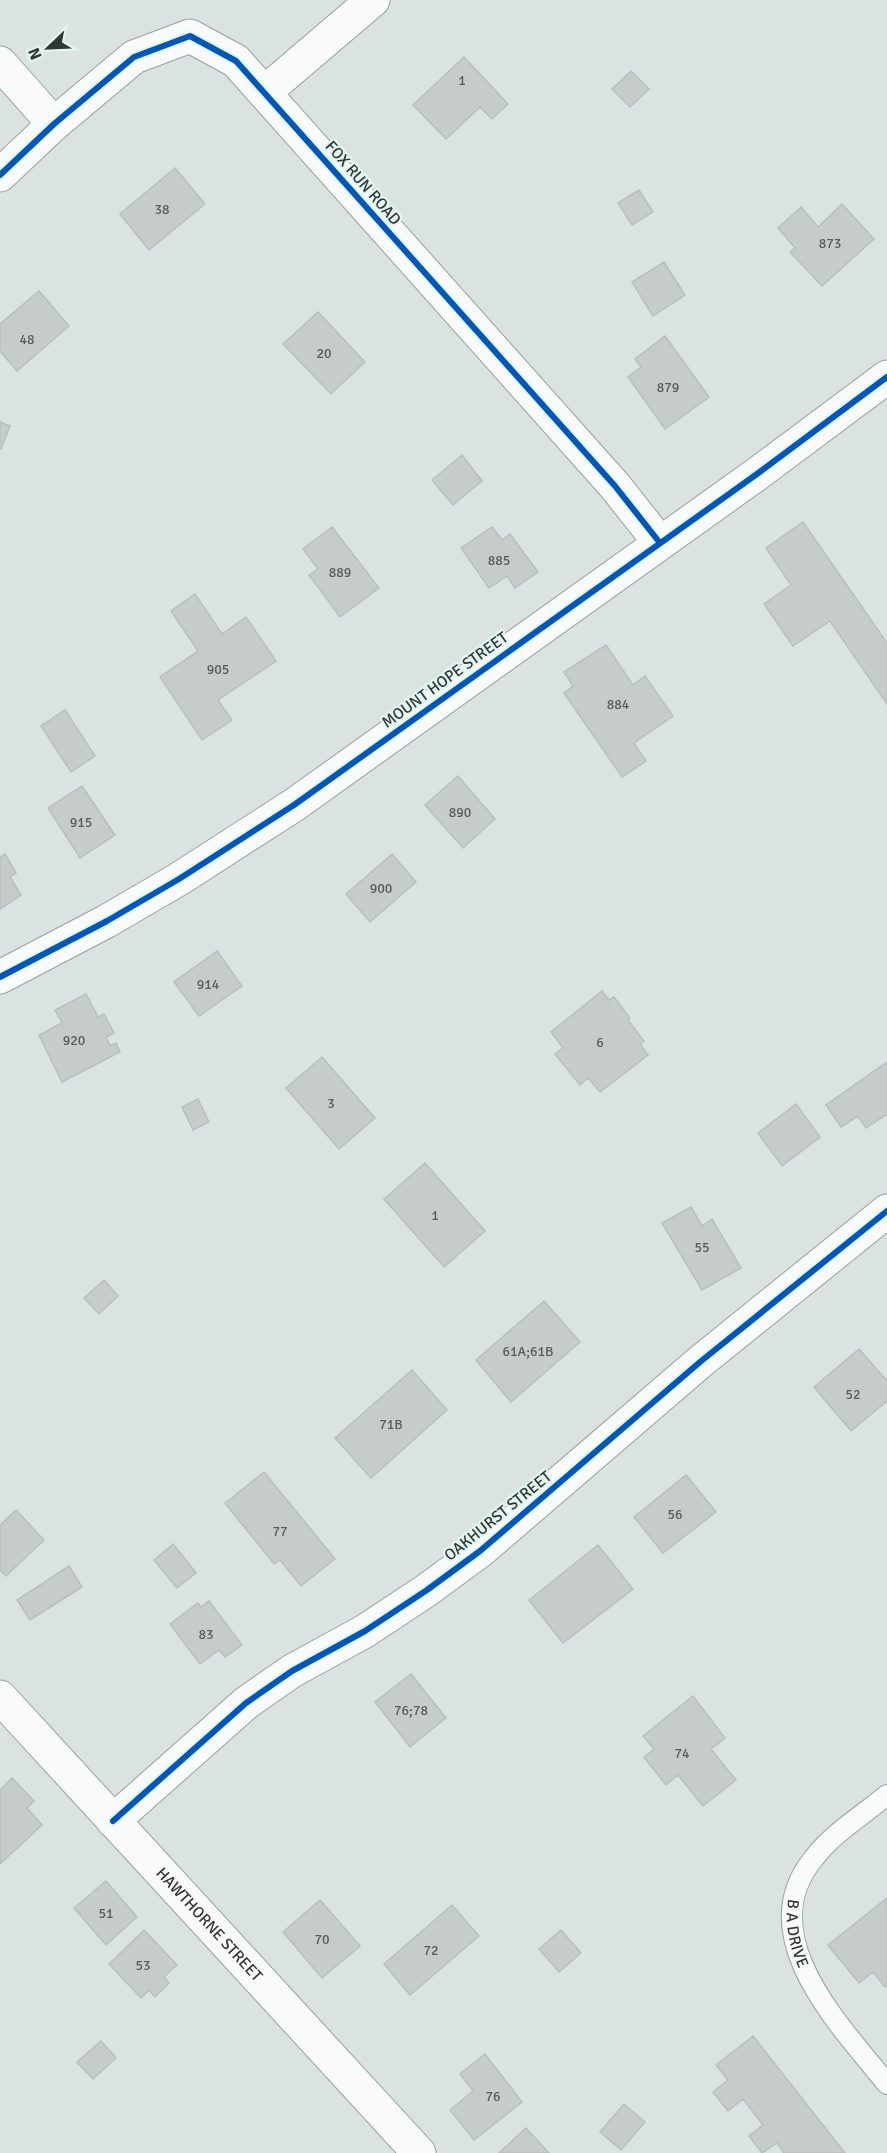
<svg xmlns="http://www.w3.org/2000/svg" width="887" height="2153" font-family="Signika,sans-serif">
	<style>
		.building { fill: #c5ccca; stroke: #b8bfbd; stroke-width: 1.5 }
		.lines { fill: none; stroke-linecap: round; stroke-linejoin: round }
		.lane-casing { stroke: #99a09e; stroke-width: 22 }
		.street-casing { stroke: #99a09e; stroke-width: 35 }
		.secondary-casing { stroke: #99a09e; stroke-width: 35 }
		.lane { stroke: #f9fbfa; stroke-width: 20 }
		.street { stroke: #f9fbfa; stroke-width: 33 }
		.secondary { stroke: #f9fbfa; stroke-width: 33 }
		.cycleway-casing { stroke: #e3f5f1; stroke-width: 10 }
		.cycleway { stroke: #0057b8; stroke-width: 6 }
		.labels { text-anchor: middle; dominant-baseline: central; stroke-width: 4.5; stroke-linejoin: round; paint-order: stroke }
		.number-label { font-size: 14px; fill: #565d5b }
		.street-label { font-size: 16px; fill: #303735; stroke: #e3f5f1 }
	</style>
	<rect width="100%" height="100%" fill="#dae3e1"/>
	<path class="building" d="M464,57l44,47 -16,15 -12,-12 -34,32 -33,-34z
		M631,71l18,18 -19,18 -18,-18z
		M175,168l30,36 -56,46 -29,-36z
		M639,190l14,22 -21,13 -14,-22z
		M842,204l32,35 -52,47 -32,-34 5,-4 -17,-20 23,-21 17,20z
		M664,262l21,33 -32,21 -21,-34z
		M39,291l30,35 -52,45 -17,-20v-27z
		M318,312l47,50 -34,32 -48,-50z
		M665,336l44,61 -44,32 -37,-52 13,-10 -6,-8z
		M0,422l10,4 -9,23h-1z
		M462,455l20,26 -29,24 -21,-25z
		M803,522l84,121v61l-57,-83 -37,25 -29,-42 27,-19 -25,-37z
		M332,527l47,61 -39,29 -31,-42 9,-6 -15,-20z
		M492,527l10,13 8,-6 28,38 -23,16 -8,-12 -18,12 -28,-40z
		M195,594l27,40 24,-17 30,44 -58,39 14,20 -30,20 -42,-63 38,-26 -27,-40z
		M606,645l27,40 12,-9 28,40 -39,27 12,18 -24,16 -58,-84 9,-7 -9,-14z
		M65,710l30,46 -24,16 -30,-46z
		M458,776l37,43 -32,29 -38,-43z
		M82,786l33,49 -35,23 -32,-50z
		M5,854l11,19 -6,4 11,18 -21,14v-52z
		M392,854l24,28 -46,40 -24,-28z
		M217,951l25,35 -43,30 -25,-34z
		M602,991l7,9 5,-3 16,21 -2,2 16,21 -4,3 8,11 -48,37 -12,-14 -8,7 -25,-31 8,-6 -12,-16z
		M86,994l12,23 6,-3 10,19 -8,4 4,9 6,-3 4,9 -58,30 -23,-47 23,-12 -7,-13z
		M322,1057l53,61 -36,31 -53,-61z
		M887,1062v52l-21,14 -8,-12 -17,11 -15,-22z
		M198,1099l11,23 -16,8 -11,-23z
		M796,1104l24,33 -38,29 -24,-33z
		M425,1163l60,68 -41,36 -60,-68z
		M691,1207l11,19 10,-7 29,49 -39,22 -40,-67z
		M104,1280l14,16 -19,18 -15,-16z
		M544,1301l36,41 -69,60 -35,-42z
		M859,1349l28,32v20l-36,30 -37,-44z
		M412,1370l35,40 -76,68 -36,-40z
		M264,1472l71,87 -34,27 -21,-26 -6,4 -49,-61z
		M686,1475l30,37 -53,41 -29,-36z
		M16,1510l28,30 -38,36 -6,-6v-45z
		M173,1544l23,29 -19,15 -23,-28z
		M598,1545l35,44 -70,54 -34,-43z
		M69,1566l13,21 -52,33 -13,-20z
		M209,1601l33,44 -17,12 -6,-7 -19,14 -30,-40 28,-21 3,4z
		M411,1674l35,44 -36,29 -35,-45z
		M693,1696l32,42 -14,11 25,31 -33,26 -25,-31 -12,10 -22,-28 10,-8 -11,-13z
		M12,1778l22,23 -7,7 15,17 -42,39v-74z
		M106,1881l31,36 -31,28 -32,-37z
		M887,1898v87l-2,2 -12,-15 -14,11 -31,-38z
		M320,1900l40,46 -38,32 -39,-46z
		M452,1905l27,31 -69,59 -26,-31z
		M144,1930l33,35 -13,12 5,6 -14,14 -6,-7 -8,8 -32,-34z
		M561,1930l20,23 -22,19 -20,-23z
		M753,2036l92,117h-61l-7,-10 -15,10 -13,-17 14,-11 -20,-26 -15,12 -15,-19 15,-12 -12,-15z
		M101,2041l15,17 -23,21 -16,-17z
		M485,2054l37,48 -48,38 -24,-30 23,-19 -13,-17z
		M624,2104l21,18 -24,28 -21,-18z
		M526,2128l23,25h-50z"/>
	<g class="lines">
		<defs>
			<g id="lane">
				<path id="s1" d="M887,1795c-24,20 -54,38 -73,63 -64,77 26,167 73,226"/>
			</g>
			<g id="street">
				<path d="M0,63l54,61"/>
				<path d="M265,92l108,-92"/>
				<path d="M0,175l54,-51 80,-67 56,-21 46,25 379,425 45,57"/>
				<path id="s2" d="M0,1697l419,456"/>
				<path d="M113,1821l133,-118 46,-32 73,-40 62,-41 53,-39 220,-189 187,-151"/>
			</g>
			<path id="secondary" d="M0,977l107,-56 72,-42 115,-74 463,-331 130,-97"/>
		</defs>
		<use href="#lane" class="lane-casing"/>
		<use href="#street" class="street-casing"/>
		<use href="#secondary" class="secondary-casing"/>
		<use href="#lane" class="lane"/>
		<use href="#street" class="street"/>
		<use href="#secondary" class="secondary"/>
		<defs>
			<path id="cycleway" d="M0,175l54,-51 80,-67 56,-21 46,25 379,425 45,57
				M0,977l107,-56 72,-42 115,-74 463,-331 130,-97
				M113,1821l133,-118 46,-32 73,-40 62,-41 53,-39 220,-189 187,-151"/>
		</defs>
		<use href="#cycleway" class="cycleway-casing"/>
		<use href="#cycleway" class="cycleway"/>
	</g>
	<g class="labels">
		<g class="number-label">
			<text x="462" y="80">1</text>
			<text x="162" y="209">38</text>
			<text x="830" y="243">873</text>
			<text x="27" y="339">48</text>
			<text x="324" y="353">20</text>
			<text x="668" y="387">879</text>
			<text x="499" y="560">885</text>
			<text x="340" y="572">889</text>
			<text x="218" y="669">905</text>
			<text x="618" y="704">884</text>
			<text x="460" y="812">890</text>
			<text x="81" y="822">915</text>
			<text x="381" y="888">900</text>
			<text x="208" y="984">914</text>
			<text x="74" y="1040">920</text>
			<text x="600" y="1042">6</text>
			<text x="331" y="1103">3</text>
			<text x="435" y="1215">1</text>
			<text x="702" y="1247">55</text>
			<text x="528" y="1351">61A;61B</text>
			<text x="853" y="1394">52</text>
			<text x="391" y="1424">71B</text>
			<text x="675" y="1514">56</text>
			<text x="280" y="1531">77</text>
			<text x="206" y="1634">83</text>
			<text x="411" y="1710">76;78</text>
			<text x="682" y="1753">74</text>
			<text x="106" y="1913">51</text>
			<text x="322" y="1939">70</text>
			<text x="431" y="1950">72</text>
			<text x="143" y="1965">53</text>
			<text x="493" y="2096">76</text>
		</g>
		<g class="street-label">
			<text transform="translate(363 183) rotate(49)">FOX RUN ROAD</text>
			<text transform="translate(445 680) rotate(-36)">MOUNT HOPE STREET</text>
			<text transform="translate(498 1516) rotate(-39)">OAKHURST STREET</text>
			<text stroke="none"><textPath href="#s2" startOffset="309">HAWTHORNE STREET</textPath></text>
			<text stroke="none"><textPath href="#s1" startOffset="178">B A DRIVE</textPath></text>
		</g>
	</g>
	<g transform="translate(48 48) rotate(247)" stroke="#e3f5f1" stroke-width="4.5" paint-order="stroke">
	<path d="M0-4.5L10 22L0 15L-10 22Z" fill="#303735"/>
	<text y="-9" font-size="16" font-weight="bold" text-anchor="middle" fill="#303735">N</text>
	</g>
</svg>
